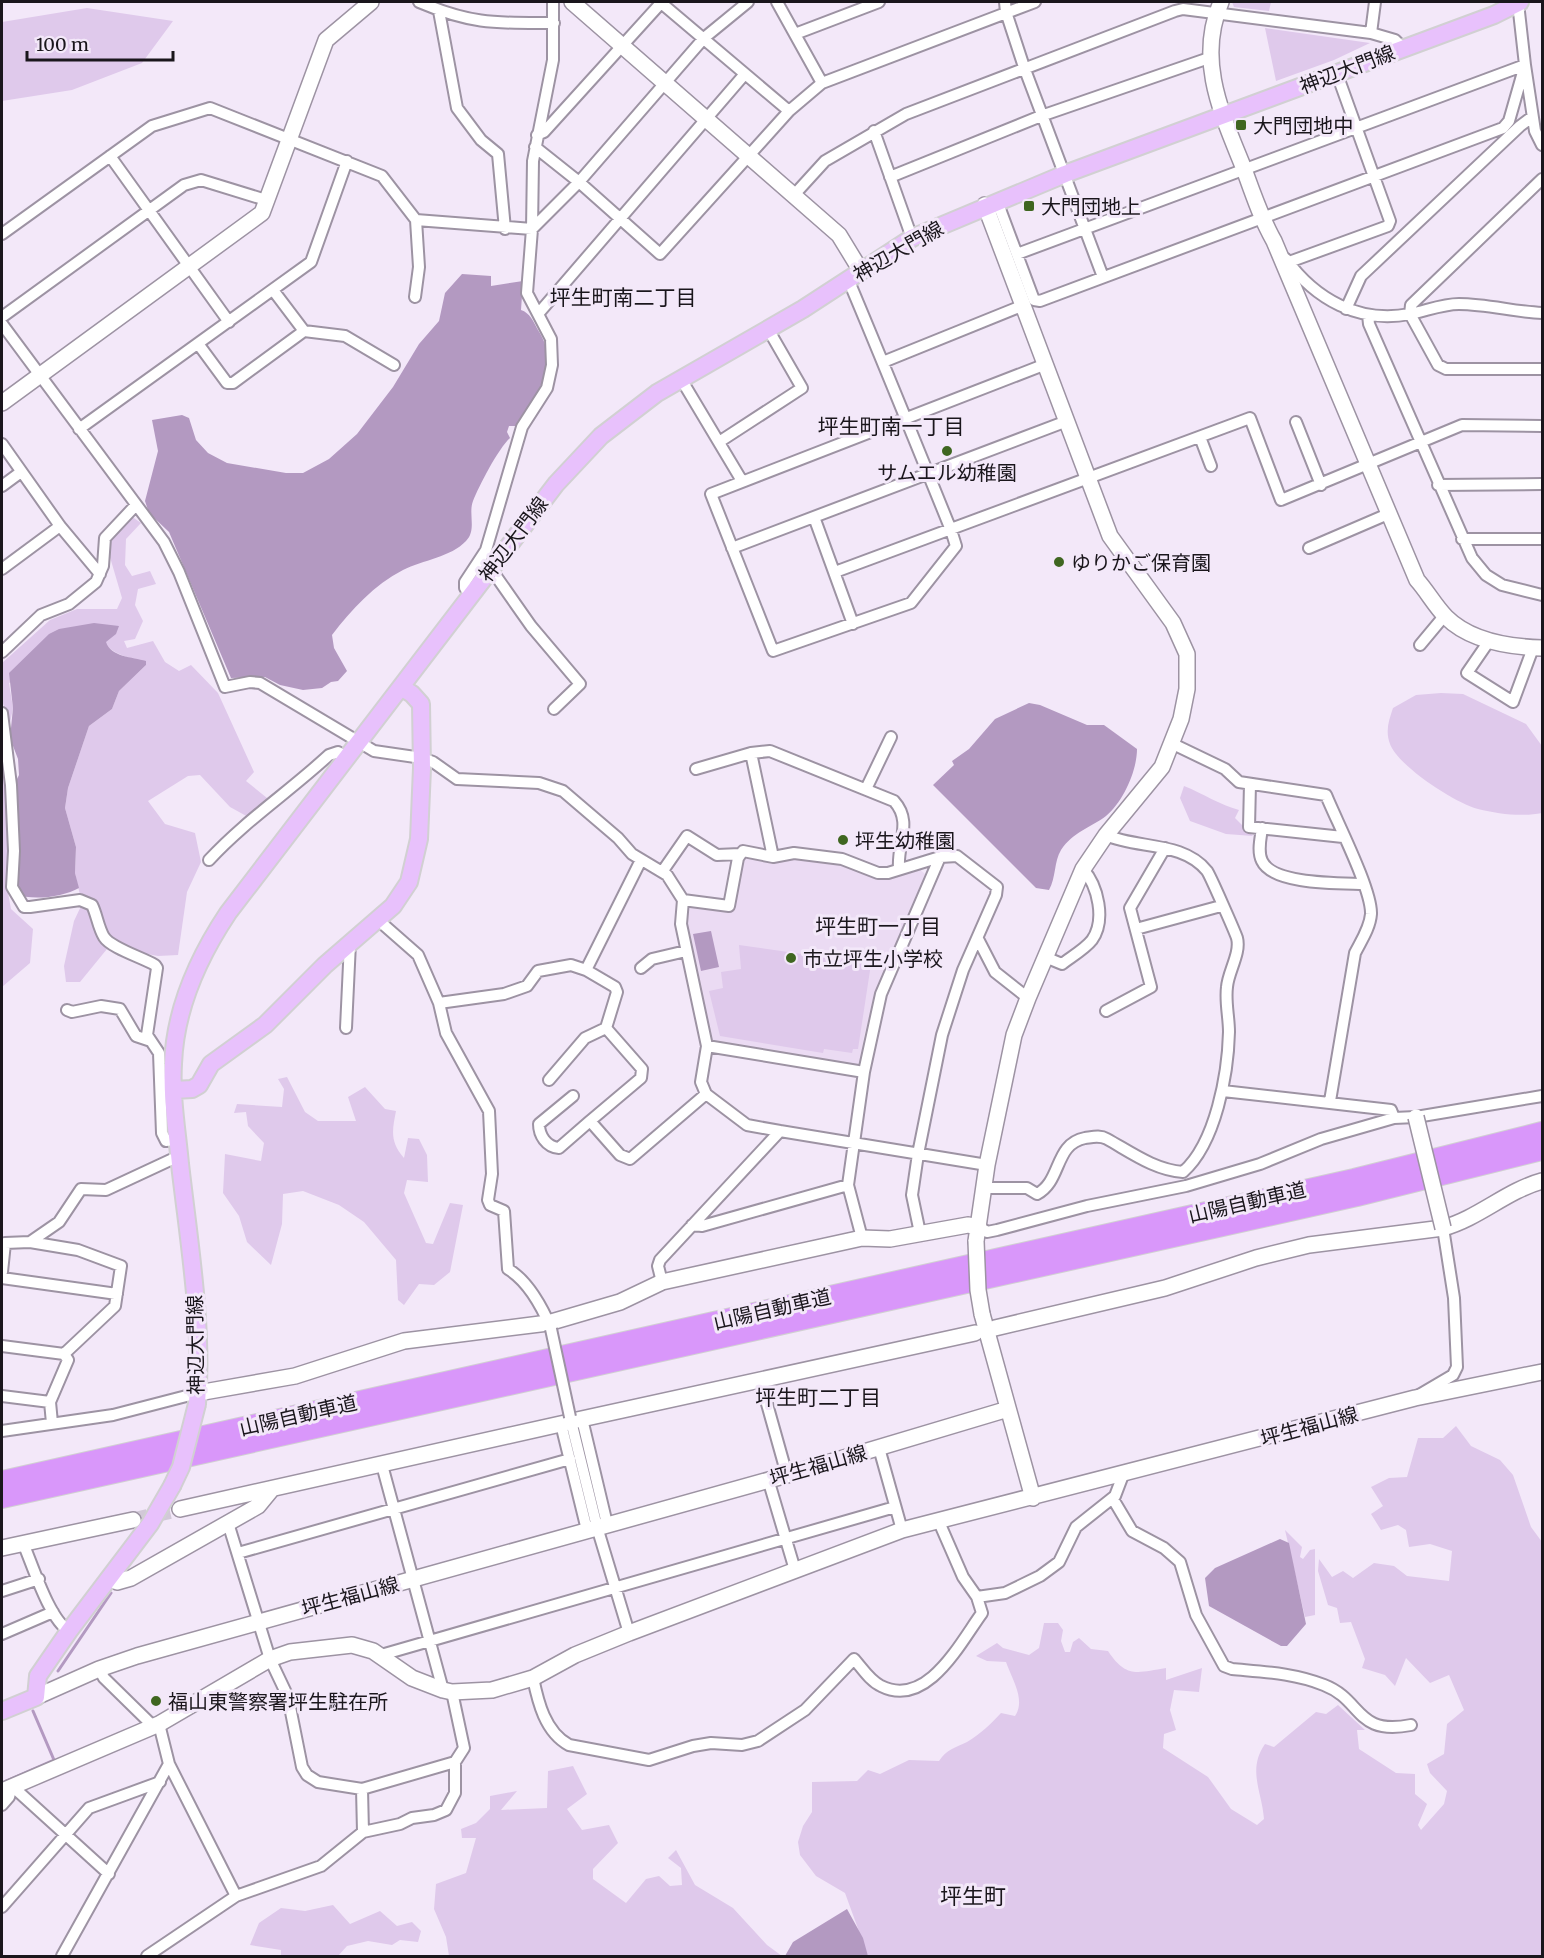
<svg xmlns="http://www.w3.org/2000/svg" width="1544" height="1958" font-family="Merriweather,'Noto Sans JP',serif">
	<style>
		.built { fill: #ebdbf3 }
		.green { fill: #dfc9eb }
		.water { fill: #b399c1 }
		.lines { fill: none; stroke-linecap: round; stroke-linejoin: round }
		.stream { stroke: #b399c1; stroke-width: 3 }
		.secondary-tunnel { stroke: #d2c8d8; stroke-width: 15; stroke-dasharray: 15 8; stroke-linecap: butt }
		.street-casing { stroke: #9d93a3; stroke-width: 14 }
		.secondary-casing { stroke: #9d93a3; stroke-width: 18 }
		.primary-casing { stroke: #d1d0d2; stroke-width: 20 }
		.highway-casing { stroke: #d1d0d2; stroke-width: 22 }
		.street { stroke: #fff; stroke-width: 10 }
		.secondary { stroke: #fff; stroke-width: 15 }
		.primary { stroke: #e8c1fc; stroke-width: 16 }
		.highway { stroke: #d997fa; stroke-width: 20 }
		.street-bridge-casing { stroke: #9d93a3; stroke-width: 14; stroke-linecap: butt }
		.secondary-bridge-casing { stroke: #9d93a3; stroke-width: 18; stroke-linecap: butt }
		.primary-bridge-casing { stroke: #d1d0d2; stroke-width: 20; stroke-linecap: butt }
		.street-bridge { stroke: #fff; stroke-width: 10 }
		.secondary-bridge { stroke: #fff; stroke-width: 15 }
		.primary-bridge { stroke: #e8c1fc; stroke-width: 16 }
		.poi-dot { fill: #3f6620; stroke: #f3e8f9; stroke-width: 2 }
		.labels { text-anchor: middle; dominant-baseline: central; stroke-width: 6; stroke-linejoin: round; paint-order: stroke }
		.street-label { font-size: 20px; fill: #1a161c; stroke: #f3e8f9 }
		.poi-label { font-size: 20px; fill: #1a161c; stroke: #f3e8f9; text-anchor: start }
		.neighbourhood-label { font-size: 21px; fill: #1a161c; stroke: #f3e8f9 }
		.quarter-label { font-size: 22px; fill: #1a161c; stroke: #f3e8f9 }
	</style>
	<rect width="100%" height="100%" fill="#f3e8f9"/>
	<path class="built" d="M744,856l18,6 33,-4 46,7 42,14 35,-11 7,6 -49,118 -12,44 -4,28 -3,3 -146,-23 -27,-120 1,-16 4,-3 42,7 9,-52z"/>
	<path class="green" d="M1232,2h39l-2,9 -35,-4z
		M87,8l86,13 -31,42 -70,27 -70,11v-79z
		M1265,28l105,15 -36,17 -58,21z
		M131,516l10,7 -15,16 -1,26 7,11 18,-5 6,13 -18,5 -3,16 8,16 -8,18 -11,2 3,7 26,-7 12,21 14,9 12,-6 27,28 36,79 -8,9 21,17 -17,20 -20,-11 -30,-32 -12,1 -40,25 17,23 30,9 6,29 -14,30 -9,63 -20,1 -37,-7 -23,-18 9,18 -27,33h-14l-2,-16 10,-45 8,-17 -7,-31 1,-26 -11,-39 3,-20 21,-62 23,-17 7,-18 27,-26c-14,-8 -35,-10 -41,-23l-96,41 4,25 -4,20 -7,-29v-36l48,-43 27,-11h40l5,-11 -15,-51 2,-10z
		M1441,693l22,1 63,30 16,22v67c-20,4 -44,1 -64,-4 -23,-6 -80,-43 -88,-65 -5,-13 -1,-24 3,-36l23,-13z
		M2,754l7,86 -3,42 5,27 22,20 -3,34 -28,24z
		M1184,786c20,8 36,19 55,24l-4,8 18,18 -27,-2 -36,-13 -10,-23z
		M739,945l132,19 -13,85h-5l-1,4 -28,-4 -1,4 -103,-17 -11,-45 14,-3 -2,-16 20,-3z
		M287,1077l18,35 13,9h38l-8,-24 17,-10 20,22 11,2c-4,20 -6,31 8,47l4,-20 11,1 8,16 1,27 -21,-2 -3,13 22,50 7,1 17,-41 13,2 -13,67 -16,13 -15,-1 -15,21 -6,-5 -2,-40 -32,-38 -25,-17 -36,-14 -20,3 -1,30 -11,41 -24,-23 -8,-26 -16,-23 2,-39 36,7 3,-18 -16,-17 -2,-14 -12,1 3,-9 45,3 2,-18 -6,-10z
		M1456,1426l15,20 29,14 13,15 18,52 11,15v414h-674l-23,-63 -29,-17 -16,-21 -2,-13 5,-16 9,-14v-30l45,-1 11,-11 12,4 29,-14 30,1c8,-12 16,-13 28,-19 13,-8 24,-18 34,-29l14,3c11,-16 -3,-37 -9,-54l-19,-1 -11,-5 21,-13 6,5 26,7 10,-7 5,-25h14l5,7 -2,11 4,11h5l3,-10 6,-4 12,11 17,2c18,27 28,22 58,17v12l36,-12 -3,24 -25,-2 -4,20 6,20 -12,4 -1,14 45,29 23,32 26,16 7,-6c-2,-28 -17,-49 1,-75l9,3 42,-35 10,2 12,-9 27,25h-8l2,19 37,24 19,1v20l12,10 -9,21 3,5 23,-26 3,-13 -17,-18 -3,-9 17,-10 3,-30 17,-14 -15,-35 -19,8 -24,-25 -11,28 -10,-11 -23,-7 3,-9 -14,-37 -11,1 -3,-15 -9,-3 -10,-34 1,-12 13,18 11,-6 10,7 21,-15 20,3 13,10 42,5 3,-30 -22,-7 -21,3 -3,-17 -8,-5 -17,5 -10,-16 12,-8 -12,-19 18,-9 18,-1 11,-39h25z
		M1285,1530l17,17 -2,10 3,2 7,-9 5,-1v66l-10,2z
		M573,1766l14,28 -20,15 15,21 27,-5 9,18 -25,26v10l33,24 20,-24 13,-3 11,10 12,-1 -1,-17 -13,-10 8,-8 19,35 38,23 34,37 15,11h-333l-3,-19 -12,-28 2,-25 30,-11 10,-35h-14l-1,-9 15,-6 14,-14v-13l27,-5 -16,19 46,-2 1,-37z
		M333,1905l17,19 30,-13 17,15 15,-4 9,9 -3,11 -18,-2 -8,5 -24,-4 -21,5 -9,10h-57v-6l-31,-5 9,-22 22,-15 24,3z"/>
	<path class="water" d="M462,274l29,2v10l32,-5 -2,29c9,3 12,11 17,20 23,35 -2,65 -21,96h-8l-2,6 3,6c-12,11 -31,48 -37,63 -5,13 4,29 -7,40 -15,16 -43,19 -63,29 -29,15 -51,39 -71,65l2,13 13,23 -9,10 -7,1 -9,6 -19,2 -23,-5 -15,-8 -34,1 -62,-146 -20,-19 -4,-12 13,-50 -6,-31 30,-5 7,3 7,22 12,13 19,10 59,10h17l26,-14 28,-25 36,-47 26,-43 20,-23 6,-28z
		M94,623l25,3 -3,8 -10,8c5,15 26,15 40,19v4l-27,26 -7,18 -23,17 -21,62 -3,20 11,39 -1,26 4,15c-16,9 -46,13 -64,6l-4,-103 8,-16 -1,-16 -8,-21 3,-30 -4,-35 40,-39 10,-5z
		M1029,703l11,2 47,20h17l33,24c0,22 -14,53 -31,67 -16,12 -33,16 -45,34 -7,11 -5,28 -12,40l-13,-2 -103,-103 21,-20 -2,-4 17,-12 26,-30z
		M711,931l8,36 -18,4 -8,-37z
		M1280,1539l9,4 17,81 -19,22h-6l-72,-40 -4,-28 10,-10z
		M847,1909l16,29 5,18h-83l8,-14z"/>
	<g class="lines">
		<path class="stream" d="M58,1671l53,-78
			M6,1781l48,-21 -21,-49"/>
		<path class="secondary-tunnel" d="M133,1520l47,-11"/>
		<defs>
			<path id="street" d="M419,2c54,23 78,21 135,21
				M660,2l129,109
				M777,2l45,81
				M1005,2l1,10 18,55 79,210
				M439,11l18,97 24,32 17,14 7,75
				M1371,33l4,-31
				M795,34l84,-32
				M874,131l38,107
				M537,135l7,-3 117,-129
				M535,147l44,35 81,72 129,-143 33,-28 213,-81
				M110,156l119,166
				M890,177l151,-61 168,-58
				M1542,179l-131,126 -1,9 28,51 8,4h96
				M794,195l31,-34 81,-47 269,-103 8,-2 188,24 24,7 8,8
				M997,201l37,99 6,1 463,-173 6,-7 16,-56 -7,-62
				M416,220l116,9 47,-47 125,-144 44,-36
				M2,234l150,-108 58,-18 172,68 34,44 3,47 -4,30
				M1017,254l508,-189 10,66 7,14
				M1286,259c29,40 73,65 124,55 16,-3 32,-10 49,-10 28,0 56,8 83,9
				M1289,262l99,-36 2,-5 -53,-147
				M848,279c35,83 69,167 103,251l5,16 -45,57 -138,48 -62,-157 335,-130
				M273,290l31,41 41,5 49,29
				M1346,309l15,-33 159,-150 12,-9
				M538,314l206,-239
				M1368,315l1,9 103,234 14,17 16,10 40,10
				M2,317l182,-132 17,-5 65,20
				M2,324l162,218 15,30 46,115 25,-5 10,1 114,68 48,7 11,4 24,17 82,4 24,8 55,47 14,16 35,21 16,25 -2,24 26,122
				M199,345l28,38h6l71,-52
				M883,362l141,-57
				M681,379l61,102
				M1296,422l25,63
				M79,429l232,-167 36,-101
				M1200,437l11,29
				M719,442l83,-54 -34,-59
				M2,444l58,82 40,48
				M1438,485l104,-1
				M2,486l19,-14
				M814,517l39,107
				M1462,539h80
				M732,548l335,-127
				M1309,548l79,-34
				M2,569l58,-43
				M491,569l40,57 49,58 -26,25
				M835,572l415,-154 31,82 181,-75 80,1
				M471,595l-6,-7v-6l21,-32 36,-123 25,-39 5,-23 -1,-26 -24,-46 5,-64 1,-68 20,-101v-58
				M1489,641l-22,32 46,29 20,-54
				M1420,645l25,-30
				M2,652l39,-37 28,-11 27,-22 7,-16 2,-28 30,-32
				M2,713l9,72 3,66 -2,36 12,20h6l50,-7 12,5c5,10 6,22 12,32 7,11 37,20 51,28l2,3 -10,67 12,18 3,80 4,8 11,-2
				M1173,744l52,25 14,13 87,13c11,27 46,95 45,119 -1,14 -10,27 -16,39l-25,148
				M751,753l22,104
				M696,769l55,-16 19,-2 124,50c19,21 3,42 5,67
				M1250,784l-1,43 94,10
				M866,789l25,-52
				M1262,828c-1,9 -5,23 0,33 11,24 79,22 102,23
				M209,860c36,-39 81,-69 120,-105l9,-3 9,6
				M662,872l25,-36 30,19 23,-1
				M683,900l46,6 9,-48 5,-7 30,6 21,-4 48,6 36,14h10l52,-16
				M377,919l41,36 21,48 7,30 43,78 3,63 -4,26 2,5 14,6 4,58c20,12 34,38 43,59
				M1136,929l85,-23
				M978,939l17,33 33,26
				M1045,957l17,7c9,-7 23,-15 30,-24 14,-20 6,-54 -9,-71
				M641,968l11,-9 34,-8
				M439,1003l65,-9 23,-8 11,-15 33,-6 15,5
				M67,1010l5,2 29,-6 19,3 16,27 15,5
				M1106,1011l45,-24 -21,-79 35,-60
				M346,1028l4,-85
				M549,1080l36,-42 21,-10 11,-36 -2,-5 -29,-17 55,-110
				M1223,1091l168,19 3,8
				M573,1096l-34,28c0,11 7,23 20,24l31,-27 30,34 10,4 76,-65
				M590,1121l51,-43 1,-9 -36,-41
				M780,1131l-33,-6 -41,-31 -5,-12 6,-36 157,26
				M984,1188h43l10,6c25,-13 17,-50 48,-56 8,-1 15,-3 22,1 25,14 48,31 76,33 33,-29 45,-99 46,-140 0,-15 -4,-30 -2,-45 1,-15 14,-34 10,-49 -2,-6 -27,-63 -30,-67 -24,-30 -70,-22 -101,-36
				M692,1225l10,1 146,-41
				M979,1227l8,5 10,-2 90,-24 99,-20 74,-22 61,-25 73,-21 22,-1 126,-21
				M862,1238l-14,-53 16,-113 17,-78 59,-137 17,-1 40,31 -1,8 -33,75 -21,65 -24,119 -6,41 8,38
				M2,1272l3,-29 25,-1 29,-20 22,-33 25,1 73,-34
				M2,1278l115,16
				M662,1282l-4,-16 2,-6 120,-129 207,34
				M2,1346l62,8 51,-48 6,-40 -43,-16 -48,-8
				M760,1379l27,96
				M1419,1395l34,-20 4,-8 -3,-69 -11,-70
				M2,1396l48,6 2,21
				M50,1402l18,-42 -4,-6
				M570,1417l27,110 32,106
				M582,1419l25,105
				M561,1424l26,106
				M2,1431l111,-16 85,-22
				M879,1448l23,82
				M382,1465l61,225
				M768,1479l27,91
				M1115,1496l-2,3 19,32 32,17 16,14 16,53 28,51 8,3c32,3 62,4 92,16 39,15 31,51 87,40
				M939,1522l24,55 14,20
				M228,1523l42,136 18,38 14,70 5,8 11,7 44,7 93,-27
				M23,1543c10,23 26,76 46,88
				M238,1553l332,-94
				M2,1591l37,-12
				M2,1634l51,-22
				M381,1655l514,-148
				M99,1669l5,9 48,47
				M533,1678c5,24 12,54 36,67l80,15 44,-14 18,-3 31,2 16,-4 47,-31 49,-51c8,9 16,22 27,27 46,23 79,-43 101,-73l-5,-16 28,-4 35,-17 19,-14 17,-35 39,-31 8,-21
				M169,1764l67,132
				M362,1789l1,43
				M2,1805l7,-8 3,-11 97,88
				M2,1907l87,-99 71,-26
				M62,1956l107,-192 -10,-40
				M147,1956l89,-60 85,-30 42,-34 37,-8 12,-6 22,-3 12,-5 9,-17v-31l9,-14 -12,-56"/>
			<path id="secondary" d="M572,2l267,233 22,36
				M1221,2c-25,59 1,112 23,167 9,25 17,49 30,72l143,339c10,11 18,26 29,37 24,24 63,30 96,31
				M2,403l260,-190 64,-173 45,-38
				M976,1241l11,-76 27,-130 14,-37 55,-129 23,-34 56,-68 19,-48 6,-30v-35l-14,-31 -63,-87 -125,-331
				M982,1314l51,184
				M995,1328l170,-40 91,-30 53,-13 134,-17c36,-10 63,-37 99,-47
				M198,1393l97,-17 109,-35 144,-18 72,-21 42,-20 200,-44 28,1 78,-14 11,2
				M577,1420l398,-87
				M180,1509l385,-86
				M2,1548l131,-28
				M110,1577l7,5 14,-4 127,-72 14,-17
				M36,1697l63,-28 38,-13 650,-181 221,-66
				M2,1791l157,-67 111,-65 20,-7 62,-7 21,6 39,27 31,12 9,2 40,-2 41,-12 42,-23 54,-22 273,-103 513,-132 127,-26"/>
			<path id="primary" d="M174,1090l18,-1 7,-4 12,-21 54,-39 60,-60 68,-59 16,-24 10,-43 3,-71 -1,-64 -9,-10 -11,-7
				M197,1404c6,-81 -8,-161 -17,-240 -3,-33 -9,-66 -7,-100 2,-55 25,-106 55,-151l328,-429 45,-48 56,-43 146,-84 109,-71 153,-64 429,-159 26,-13
				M2,1711l34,-14 2,-21 31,-45 81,-107 22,-38"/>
			<path id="highway" d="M2,1481l1352,-302 188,-47
				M2,1498l1355,-302 185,-46"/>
		</defs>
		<use href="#street" class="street-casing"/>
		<use href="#secondary" class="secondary-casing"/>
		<use href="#primary" class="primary-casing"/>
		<use href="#highway" class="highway-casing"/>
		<use href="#street" class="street"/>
		<use href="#secondary" class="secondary"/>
		<use href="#primary" class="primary"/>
		<use href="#highway" class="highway"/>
		<defs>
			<path id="street-bridge" d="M551,1329l19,88"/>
			<path id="secondary-bridge" d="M1416,1117l27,111
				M976,1241l2,49 4,24"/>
			<path id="primary-bridge" d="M172,1486l9,-19 16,-63"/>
		</defs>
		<use href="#street-bridge" class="street-bridge-casing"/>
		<use href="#secondary-bridge" class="secondary-bridge-casing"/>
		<use href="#primary-bridge" class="primary-bridge-casing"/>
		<use href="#street-bridge" class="street-bridge"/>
		<use href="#secondary-bridge" class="secondary-bridge"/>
		<use href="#primary-bridge" class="primary-bridge"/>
	</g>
	<g class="poi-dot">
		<rect x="1235" y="119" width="12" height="12" rx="3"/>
		<rect x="1023" y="200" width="12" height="12" rx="3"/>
		<circle cx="947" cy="451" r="6"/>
		<circle cx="1059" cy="562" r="6"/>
		<circle cx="843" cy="840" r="6"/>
		<circle cx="791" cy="958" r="6"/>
		<circle cx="156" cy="1701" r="6"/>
	</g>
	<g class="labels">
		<g class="street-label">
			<text transform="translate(1347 69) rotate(-21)">神辺大門線</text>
			<text transform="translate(898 251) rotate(-30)">神辺大門線</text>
			<text transform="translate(513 539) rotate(-53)">神辺大門線</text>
			<text transform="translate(1247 1202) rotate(-13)">山陽自動車道</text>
			<text transform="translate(772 1309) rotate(-13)">山陽自動車道</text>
			<text transform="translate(195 1345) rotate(-91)">神辺大門線</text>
			<text transform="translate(298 1415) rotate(-13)">山陽自動車道</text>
			<text transform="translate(1309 1426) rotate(-15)">坪生福山線</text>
			<text transform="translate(818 1465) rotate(-16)">坪生福山線</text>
			<text transform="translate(350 1596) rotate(-15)">坪生福山線</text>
		</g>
		<g class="poi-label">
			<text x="1253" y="125">大門団地中</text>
			<text x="1041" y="206">大門団地上</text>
			<text x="947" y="472" text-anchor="middle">サムエル幼稚園</text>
			<text x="1071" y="562">ゆりかご保育園</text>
			<text x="855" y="840">坪生幼稚園</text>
			<text x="803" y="958">市立坪生小学校</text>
			<text x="168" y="1701">福山東警察署坪生駐在所</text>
		</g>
		<g class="neighbourhood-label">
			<text x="623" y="297">坪生町南二丁目</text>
			<text x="891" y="426">坪生町南一丁目</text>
			<text x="878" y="926">坪生町一丁目</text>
			<text x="818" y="1397">坪生町二丁目</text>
		</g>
		<g class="quarter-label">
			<text x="973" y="1896">坪生町</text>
		</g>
	</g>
	<rect width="1544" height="1958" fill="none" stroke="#1a161c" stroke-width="6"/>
	<path d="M27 51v9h146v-9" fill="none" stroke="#1a161c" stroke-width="3"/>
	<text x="36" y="51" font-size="18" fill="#1a161c" stroke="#f3e8f9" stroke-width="4.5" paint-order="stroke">100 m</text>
</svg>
